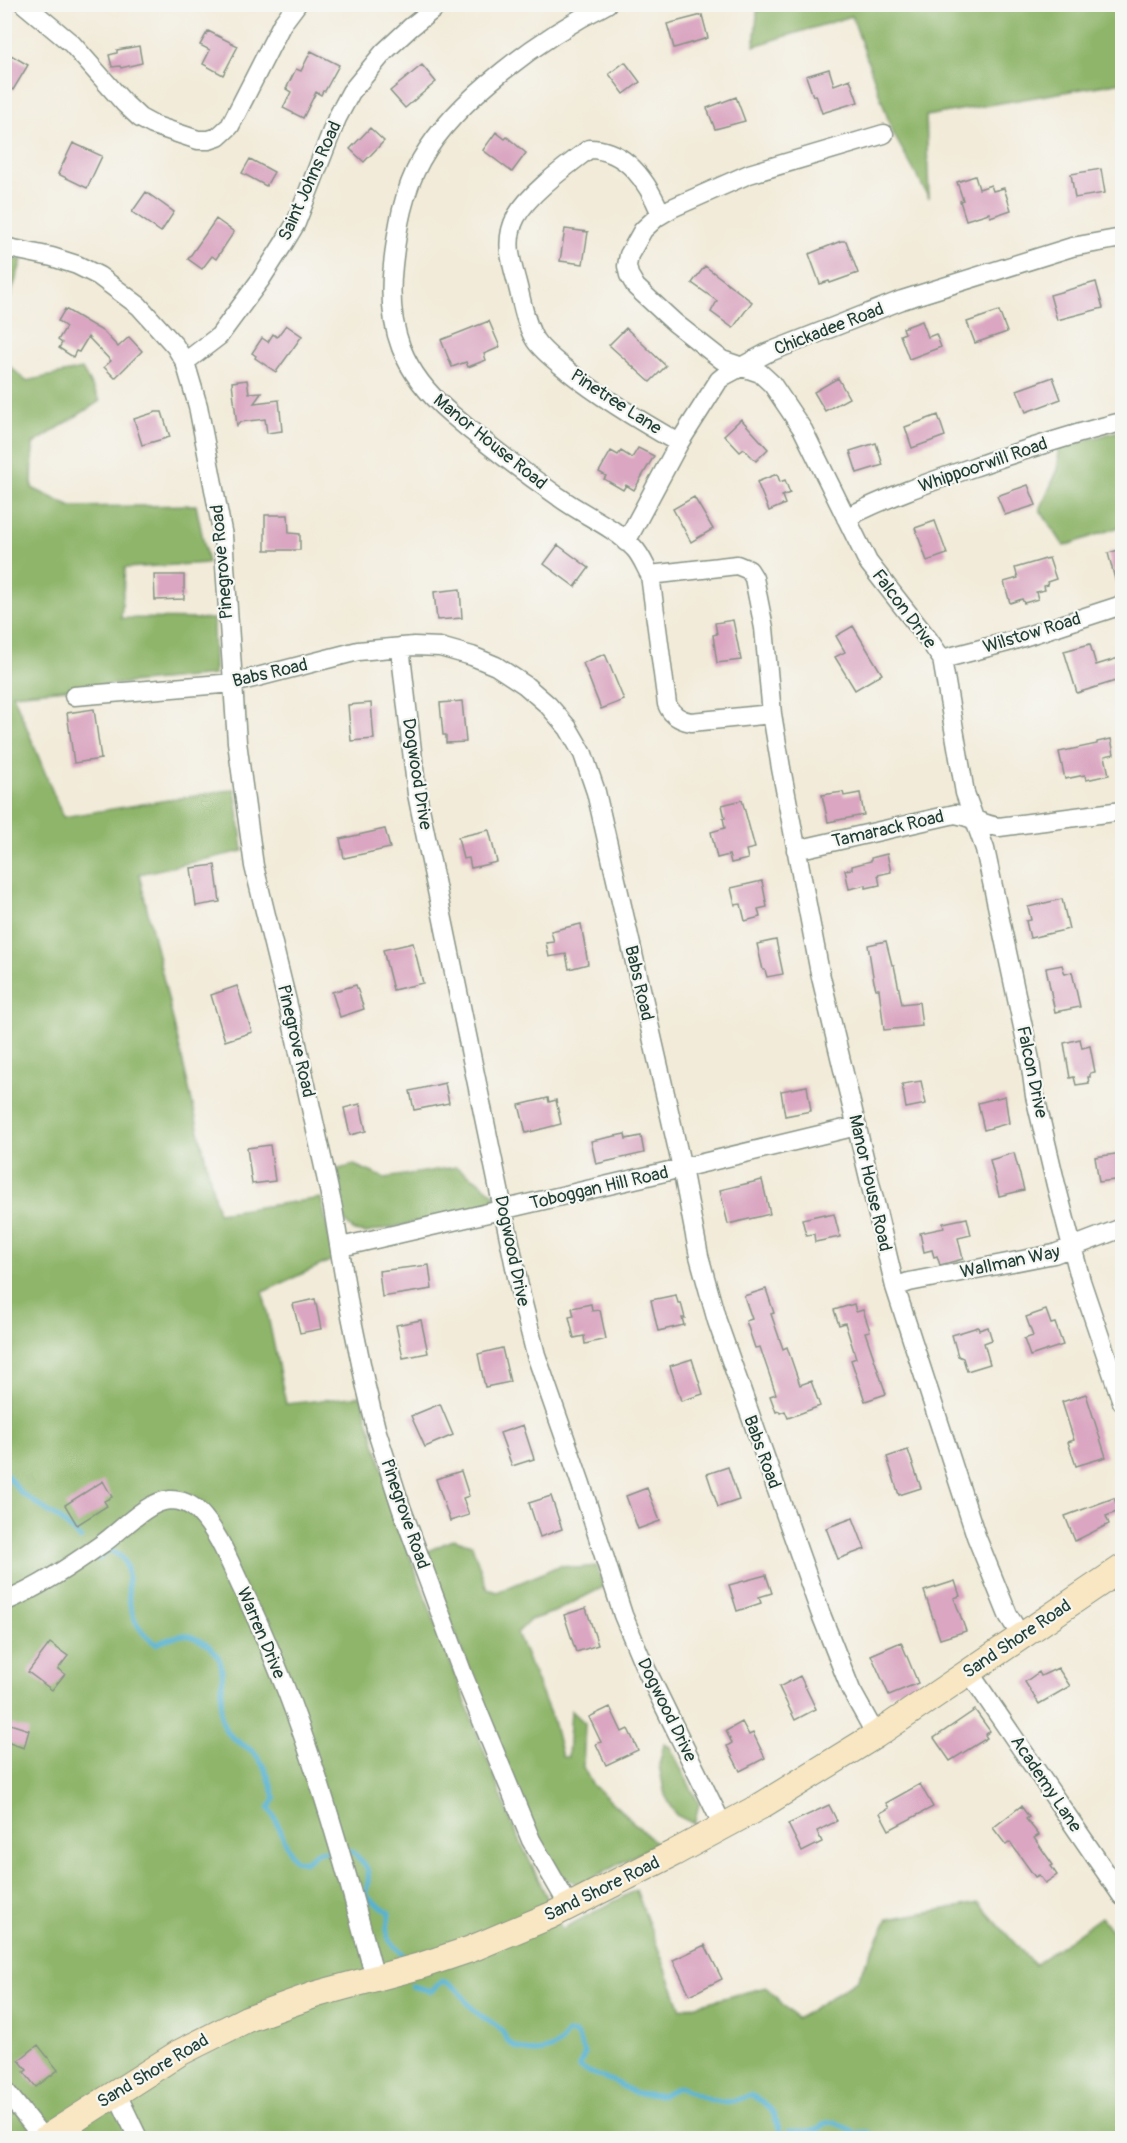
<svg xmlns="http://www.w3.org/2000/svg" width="1127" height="2143" font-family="Pangolin,sans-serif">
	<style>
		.forest { fill: #8fb56a; stroke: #57794f; stroke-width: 1.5 }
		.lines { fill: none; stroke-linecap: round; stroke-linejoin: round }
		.stream { stroke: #54b2d3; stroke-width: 5 }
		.building { fill: #daa6c1 }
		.street-casing { stroke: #889486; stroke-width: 21 }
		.secondary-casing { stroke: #889486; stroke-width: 28 }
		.street { stroke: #fff; stroke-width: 18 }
		.secondary { stroke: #f9e7c3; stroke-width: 26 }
		.labels { text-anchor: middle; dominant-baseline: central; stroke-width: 4.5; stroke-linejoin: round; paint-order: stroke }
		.street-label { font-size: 18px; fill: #1f3d34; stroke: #f6f6f2 }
	</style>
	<rect width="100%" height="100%" fill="#f6f6f2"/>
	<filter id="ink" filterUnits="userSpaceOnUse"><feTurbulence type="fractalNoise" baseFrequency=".0167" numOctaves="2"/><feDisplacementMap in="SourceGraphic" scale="12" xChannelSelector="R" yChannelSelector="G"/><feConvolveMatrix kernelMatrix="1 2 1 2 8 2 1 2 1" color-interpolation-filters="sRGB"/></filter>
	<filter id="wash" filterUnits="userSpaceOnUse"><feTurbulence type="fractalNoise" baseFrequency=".008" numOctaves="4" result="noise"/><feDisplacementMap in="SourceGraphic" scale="24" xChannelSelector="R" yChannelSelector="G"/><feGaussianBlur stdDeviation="1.35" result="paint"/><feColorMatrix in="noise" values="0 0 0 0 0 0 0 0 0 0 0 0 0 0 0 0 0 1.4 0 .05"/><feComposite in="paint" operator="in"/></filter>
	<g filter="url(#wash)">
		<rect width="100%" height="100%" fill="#f2ebd9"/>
		<path class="forest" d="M758,5h364v77l-196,34 3,82 -36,-65 -41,-117 -98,30z
			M5,255l17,5 -17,53z
			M5,362l21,19 56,-12 18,32 -67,43 -1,44 39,19 125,-2 12,58 -83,5 -4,50 92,1 1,56 -201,19 50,123 172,-28 8,62 -104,23 79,339 103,-15 13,61 -71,33 23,112 75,-8 46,153 105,275 50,105 74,-39 45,119 85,-22 31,32 60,-39 31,-61 91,-16 55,62 67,-48 21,27v194h-1117l-1,-1112 3,-27 -3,-14z
			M1122,430v96l-58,20 -24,-36 18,-41 1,-21z
			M354,1165l31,13 71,-11 20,12 19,16v6l-5,5 -124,27 -12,-2 -9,-10 -14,-50z
			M454,1539l18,6 15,44 10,3 39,-16 24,-11 15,3 22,-2 6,21 -49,25 -24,8 -13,13 36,88 9,36h6l3,-47 14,13 -2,44 9,17 65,60 -78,41 -18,-9 -10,-11 -61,-137 -64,-176z
			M664,1744l6,3 29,57 -5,20 -18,-9 -11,-20 -6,-30z"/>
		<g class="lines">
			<path class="stream" d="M4,1471l17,22 37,25 23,21
				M98,1559l11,-9c4,2 9,4 12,7 8,9 7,20 7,31 1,25 8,42 28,56 25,-9 26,-15 50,0 31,19 6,58 19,85 6,11 20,15 28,23 12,12 18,30 22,46l-6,10c12,18 14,35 26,52l10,2 12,-10 10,-1
				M349,1850c18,13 24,22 16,44l7,7 17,11c0,6 -1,9 -2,15 -2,12 7,19 15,26
				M412,1986l19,5 12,-10c20,8 17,15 30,28 7,8 19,12 27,20 4,4 6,12 11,15 18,13 46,10 56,-11l9,1 9,19 -6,15 38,15 17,10 27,2 18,-8c29,11 39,23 71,8 20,9 24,16 30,37l9,3v-4h21l10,-3 6,-5 9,-1 20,11 12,-1 11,6"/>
		</g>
		<g id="blocks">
			<path class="building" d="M702,15l6,23 -34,10 -7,-24z
				M208,31l30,15 -15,29 -20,-11 7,-14 -10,-5z
				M139,46l3,17 -21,5 -1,-2 -8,1 -3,-12 8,-2v-3z
				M4,51l24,14 -15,25 -9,-6z
				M311,51l28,14 -14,26h-2l-2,4 -5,-3 -13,26 -20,-10 8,-16 -5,-3 10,-20 5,2z
				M625,62l15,20 -16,12 -15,-20z
				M422,65l14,17 -31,26 -15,-17z
				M829,69l5,16 16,-6 8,23 -36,11 -6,-18 -3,1 -7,-20z
				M736,97l9,24 -30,8 -8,-21z
				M370,128l14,13 -20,21 -14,-13z
				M496,132l9,7 2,-2 19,16 -14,19 -29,-22z
				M73,143l29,13 -15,32 -29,-14z
				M250,159l24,13 -8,14 -24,-13z
				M1101,169l4,24 -30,5 -4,-24z
				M975,176l4,13 12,-4 2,6 11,-3 7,22 -21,7 -1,-4 -23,7 -6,-19 3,-1 -6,-18z
				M146,192l28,20 -13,20 -29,-20z
				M216,219l18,13 -18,27 -4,-3 -10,13 -14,-10z
				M565,229l23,3 -5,32 -23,-3z
				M841,241h5l12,32 -28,10 -1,-2 -9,3 -11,-30z
				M705,266l47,36 -19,26 -22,-16 6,-11 -25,-18z
				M1096,282l7,26 -46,12 -7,-25z
				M65,309l39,23 14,15 11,-10 13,14 -27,27 -11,-11 7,-6 -23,-24 -9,15 -3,-1 -3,6 -14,-9 3,-5 -4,-3 8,-13 -8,-6z
				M999,311l8,21 -32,11 -8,-21z
				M489,321l11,26 -16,7 2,6 -18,7 -2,-5 -14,5 -11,-27z
				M922,321l6,16 8,-3 5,13 -32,12 -9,-24 5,-2 -2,-5z
				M286,325l16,11 -26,36 -21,-14 1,-2 -4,-3 10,-15 6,4 5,-8 4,3z
				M626,328l40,38 -16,16 -41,-37z
				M1053,377l8,22 -35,13 -9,-22z
				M838,378l11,20 -24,13 -11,-19z
				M247,380l2,13 13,-1 -8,11 25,-3 3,31 -15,2 -2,-14 -25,3 -3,4 -5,-44z
				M156,412h6l8,25 -28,8 -8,-26z
				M938,415l7,21 -33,12 -7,-21z
				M741,419l27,30 -12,12 -12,-12 -4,3 -16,-17z
				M876,443l7,22 -26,8 -7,-22z
				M638,448l16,8 -20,34 -8,-5 -3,5 -19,-11 2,-3 -7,-4 12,-21 7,4 3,-4 11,7z
				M777,474l3,8 5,-2 5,13 -8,3 3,8 -16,7 -12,-29z
				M1028,485l8,20 -31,10 -8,-19z
				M694,497l19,32 -22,13 -18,-33z
				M265,515h23l1,18 11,1v16h-35z
				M935,521l12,33 -20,7 -12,-33z
				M558,545l31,23 -14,19 -31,-23z
				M1122,549v41h-4l-10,-37z
				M1049,558l7,21 -9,3 1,3 -4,1 1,4 -9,2 2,7 -14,4 -2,-4 -12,4 -6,-21 14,-4 -3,-10z
				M154,575h30v24l-29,1z
				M460,589l2,29 -25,2 -3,-28z
				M733,620l8,40 -24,3 -4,-28 4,-1 -2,-11z
				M853,626l29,48 -27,16 -20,-33 10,-5 -9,-16z
				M1090,644l6,21 26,-8v22l-45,14 -13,-42z
				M605,654l19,46 -23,9 -18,-46z
				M462,701l4,41 -20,1v-8h-3l-3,-32z
				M371,703l3,36 -23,2 -3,-36z
				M94,709l7,50 -27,4 -7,-50z
				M1111,739l3,15 -9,2 4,19 -23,5 -1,-5 -20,4 -6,-27 38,-8v-2z
				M843,792l1,4 16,-3 4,22 -36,7 -6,-27z
				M742,800l13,48 -9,2 2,9 -17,4 -2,-8 -12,3 -6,-26 14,-4 -2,-10h2l-3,-13z
				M385,829l5,19 -46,10 -4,-19z
				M489,830l8,32 -26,6 -2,-10 -6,1 -5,-22z
				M887,854l4,18 -13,3 2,10 -14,3v-3l-17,4 -4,-19 7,-1v-3l19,-5v-3z
				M215,865l5,37 -24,4 -5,-38z
				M762,881l5,26 -9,2 2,8 -15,4 -4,-17 -6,1 -4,-17z
				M1062,899l7,30 -39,9 -4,-17 5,-1 -3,-13z
				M581,924l7,40 -19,5 -3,-15 -17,3 -3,-14 8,-1 -3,-11z
				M776,940l7,34 -16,3 -2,-7h-2l-6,-26z
				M886,941l6,24h2l8,39 17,-2 3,24 -38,4 -5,-41h-3l-2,-7 -6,-37z
				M413,943l10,40 -30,7 -10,-40z
				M1062,965l3,9 7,-2 8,35 -25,5 -9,-44z
				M356,985l8,24 -24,8 -8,-25z
				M237,986l15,46 -27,9 -14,-46z
				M1080,1039l2,9 8,-2 5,26 -5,1v4h-2l1,6 -13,2 -2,-8 -4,1 -6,-35z
				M921,1081l5,23 -20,4 -4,-24z
				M445,1083l4,20 -35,7 -4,-19z
				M807,1086l4,25 -26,5 -4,-25z
				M1005,1096l4,27 -25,7 -6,-27z
				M548,1098l1,4 7,-2 5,24 -35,9 -7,-28z
				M360,1104l6,27 -16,4 -6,-27z
				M625,1134l1,5 15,-3 3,17 -48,11 -5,-23z
				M270,1145l5,36 -23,3 -5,-36z
				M1014,1153l10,37 -25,6 -9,-36z
				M1122,1153v26l-23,3 -4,-25z
				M762,1180l8,34 -42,10 -8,-34z
				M824,1214v2l10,-2 6,23 -25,5 -1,-8 -8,1 -4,-16z
				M967,1218l4,17 -13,3 5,21 -23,6 -3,-9 -3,1 -2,-7 -8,2 -4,-19 24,-5 -1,-5z
				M429,1265l3,24 -50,8 -3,-26z
				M766,1289l8,24 -3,1 12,35 4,-2 13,38 11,-4 9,25 -32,12 -3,-7 -5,2 -1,-2 -3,1 -6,-16 6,-2 -16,-47 -5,1 -9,-27 6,-2 -8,-23z
				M676,1295l2,8h3l4,15h-3l2,7 -26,6 -7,-31z
				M315,1299l6,30 -21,4 -7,-29z
				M591,1304l1,7 8,-1 6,29 -21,5 -1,-8 -10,2 -5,-21 5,-1 -2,-8z
				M854,1304l2,8 7,-2 7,21 -5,1 21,62 -21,7 -14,-41 5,-2 -11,-35 -6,2 -5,-15z
				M1046,1310l5,14 4,-1 8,22 -33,11 -6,-17 9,-3 -7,-19z
				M421,1320l7,33 -25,5 -7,-33z
				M978,1327l1,3 9,-3 4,13 -8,3 6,21 -23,7 -4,-13 -5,-2 -6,-21z
				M502,1348l8,34 -25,5 -7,-33z
				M692,1359l11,35 -22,7 -11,-35z
				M1086,1394l20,63 -30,9 -8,-24 6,-2 -12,-38z
				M440,1404l13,31 -28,12 -14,-31z
				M523,1425l11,34 -22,7 -12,-33z
				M908,1450l13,38 -22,7 -12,-38z
				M728,1467l11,33 -21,7 -11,-33z
				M461,1471l8,25 -6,2 6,17 -19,6 -14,-42z
				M103,1481l9,16 -8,4 3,5 -30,19 -12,-20z
				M647,1488l13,33 -22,8 -12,-33z
				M551,1496l11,33 -22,8 -11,-34z
				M1114,1498l5,13 -13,5 3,8 -34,17 -10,-25z
				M853,1518l12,31 -27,10 -12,-31z
				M766,1575l6,18 -13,4 2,6 -24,8 -8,-26z
				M955,1581l5,15 -6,2 12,33 -26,8 -16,-48z
				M586,1608l12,37 -22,7 -12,-37z
				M901,1642l17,41 -29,12 -18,-40z
				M50,1643l18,13 -10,13 7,5 -13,16 -24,-18z
				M1058,1668l12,18 -31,18 -14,-22 14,-10 2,4z
				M800,1676l16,33 -21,11 -16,-33z
				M610,1707l12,25 6,-3 10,21 -32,15 -10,-21 5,-2 -12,-25z
				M975,1710l15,21 -5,4 2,3 -37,23 -16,-23z
				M742,1722l7,13 4,-2 12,25 -25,13 -13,-25 5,-3 -6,-12z
				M10,1724l19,6 -5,18 -20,-7z
				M920,1784l13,23 -44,23 -9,-17 9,-5 -3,-5z
				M829,1805l8,16 -20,10 5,11 -20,10 -14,-28z
				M1021,1806l8,11 -3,2 13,16 -5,3 19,27 -2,1 6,9 -12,8 -6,-8 -4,2 -25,-35 -4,3 -13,-17z
				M705,1945l17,34 -32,16 -17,-35z
				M38,2045l20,25 -22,17 -12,-15 3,-2 -8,-10z"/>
		</g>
	</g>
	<g filter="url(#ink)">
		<use href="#blocks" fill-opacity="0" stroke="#889486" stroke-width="1.5"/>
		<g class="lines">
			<defs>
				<path id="street" d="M24,4l48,40 53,60 15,14 13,7 45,15h11l9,-3 12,-11 52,-102 15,-20
					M607,4c-63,32 -151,94 -186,156 -18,32 -24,68 -28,105 -7,63 9,107 58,149 34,29 71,57 108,83 24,18 54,29 75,51 7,7 11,18 16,27l17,129c4,11 13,16 24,18l81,-8
					M884,134l-135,40 -77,34 -15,9 -14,13 -14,25 -2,11 2,9 7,12 39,36 47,37 38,13 12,11 31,46 65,132 60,77 14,20 23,134 20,56 45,211 5,36 21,89 25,96 41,121
					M661,214c-13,-31 -34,-65 -72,-65 -22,17 -60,44 -73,68 -12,23 -5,44 1,66 5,19 8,40 18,57 8,12 22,22 33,31 35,28 72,50 111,72
					M4,247l48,10 25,8 22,11 40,30 36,40 10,16 13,44 25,130 14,206 17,124 39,160 40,182 16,98 16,77 11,46 25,78 63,170 67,163 38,66
					M185,362l34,-26 42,-57 23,-36 12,-20 41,-105 14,-26 33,-40 27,-25 29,-23
					M846,518c46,-24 96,-40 145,-57 44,-14 87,-29 131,-39
					M626,542l53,-99 40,-63 5,-4 43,-23 135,-53 170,-53 50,-9
					M650,575l87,-10 12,5 5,8 10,50 8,86 9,54 39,205 75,314 81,249 32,79 13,21
					M400,647l17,147 104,502 15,59 45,129 42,131 21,50 79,161
					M942,659l66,-17 114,-37
					M74,696l160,-13 124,-32 56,-5 26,1 32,9 24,10 29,19 23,20 20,23 15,26 13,38 86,376 17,88 18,65 103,291 31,78 25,45
					M796,850l159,-36c15,2 28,11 44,13l123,-16
					M341,1247l341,-79 175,-42
					M895,1287l14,-5 145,-28 68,-26
					M4,1602c34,-14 68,-37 98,-58 19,-13 45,-43 68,-44 10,0 21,4 29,12 19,20 30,49 42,74 61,124 99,260 134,392
					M969,1672l153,224
					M4,2089l39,49
					M116,2092l22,46"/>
				<path id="secondary" d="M46,2138l133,-85 68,-34 70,-25 103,-28 51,-17 81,-34 122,-62 85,-46 117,-72 246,-167"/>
			</defs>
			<use href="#street" class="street-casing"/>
			<use href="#secondary" class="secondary-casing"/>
			<use href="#street" class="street"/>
			<use href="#secondary" class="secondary"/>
		</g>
	</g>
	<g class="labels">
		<g class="street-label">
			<text transform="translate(310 181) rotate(-66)">Saint Johns Road</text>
			<text transform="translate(829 329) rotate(-21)">Chickadee Road</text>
			<text transform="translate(616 402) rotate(33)">Pinetree Lane</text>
			<text transform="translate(490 442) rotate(39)">Manor House Road</text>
			<text transform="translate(983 465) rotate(-19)">Whippoorwill Road</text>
			<text transform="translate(222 562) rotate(-95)">Pinegrove Road</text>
			<text transform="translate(904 609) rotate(53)">Falcon Drive</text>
			<text transform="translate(1032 633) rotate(-17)">Wilstow Road</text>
			<text transform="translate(270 673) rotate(-13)">Babs Road</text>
			<text transform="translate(417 774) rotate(81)">Dogwood Drive</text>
			<text transform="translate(888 829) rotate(-13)">Tamarack Road</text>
			<text transform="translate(639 983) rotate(77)">Babs Road</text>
			<text transform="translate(296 1041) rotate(77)">Pinegrove Road</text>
			<text transform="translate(1032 1072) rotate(78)">Falcon Drive</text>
			<text transform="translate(870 1183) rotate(77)">Manor House Road</text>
			<text transform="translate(599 1188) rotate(-13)">Toboggan Hill Road</text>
			<text transform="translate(512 1251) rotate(78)">Dogwood Drive</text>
			<text transform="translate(1010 1262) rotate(-12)">Wallman Way</text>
			<text transform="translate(762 1452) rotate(70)">Babs Road</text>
			<text transform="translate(405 1514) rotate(71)">Pinegrove Road</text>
			<text transform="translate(261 1633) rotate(67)">Warren Drive</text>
			<text transform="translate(1017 1639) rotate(-34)">Sand Shore Road</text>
			<text transform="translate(667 1710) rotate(64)">Dogwood Drive</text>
			<text transform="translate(1046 1784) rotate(56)">Academy Lane</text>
			<text transform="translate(602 1889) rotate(-26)">Sand Shore Road</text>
			<text transform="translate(153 2071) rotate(-31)">Sand Shore Road</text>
		</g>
	</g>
	<rect width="1127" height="2143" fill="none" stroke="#f6f6f2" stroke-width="24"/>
</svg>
